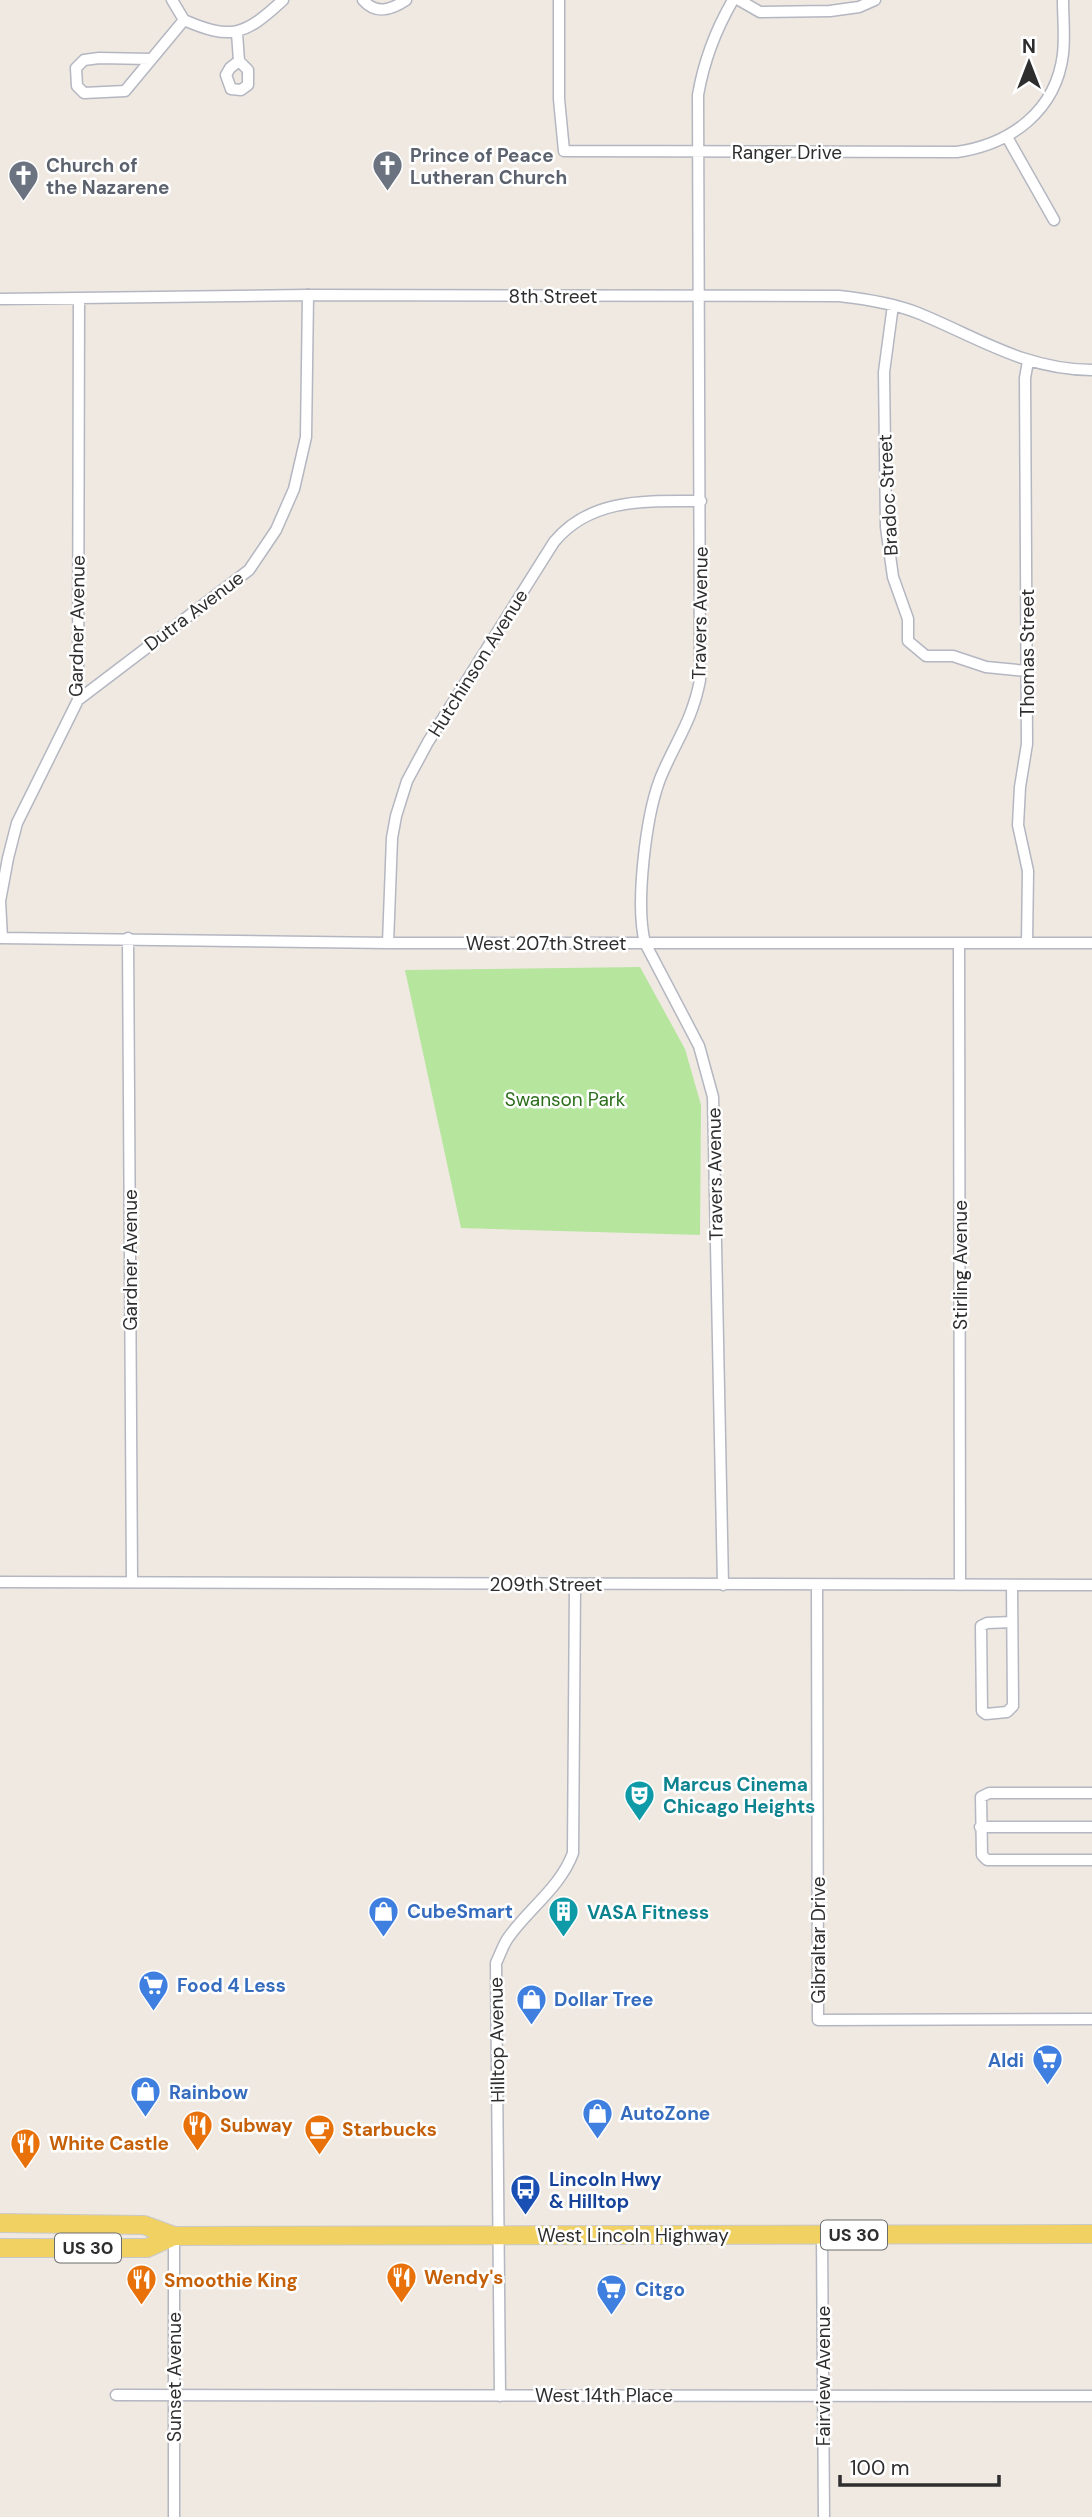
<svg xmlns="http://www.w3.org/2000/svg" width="1092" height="2517" font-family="'DM Sans',sans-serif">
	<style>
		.green { fill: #b6e59e }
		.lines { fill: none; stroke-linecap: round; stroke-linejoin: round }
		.minor-casing { stroke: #b4b7c1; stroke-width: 13 }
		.primary-casing { stroke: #c9c9c9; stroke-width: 20 }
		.minor { stroke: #fff; stroke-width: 10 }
		.primary { stroke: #f2d163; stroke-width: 18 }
		.labels { text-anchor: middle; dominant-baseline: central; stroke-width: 5; stroke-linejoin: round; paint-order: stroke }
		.shield { fill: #fff; stroke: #6d6d6d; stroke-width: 2 }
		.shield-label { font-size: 18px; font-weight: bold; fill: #2e2e2e }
		.street-label { font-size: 19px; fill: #2e2e2e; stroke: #fff }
		.worship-label { font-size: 19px; font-weight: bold; fill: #5b616d; stroke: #fff; text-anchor: start }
		.park-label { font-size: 19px; fill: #2c6e1b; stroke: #fff }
		.culture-label { font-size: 19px; font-weight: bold; fill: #0d838f; stroke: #fff; text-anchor: start }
		.shop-label { font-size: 19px; font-weight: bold; fill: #366cbe; stroke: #fff; text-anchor: start }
		.food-label { font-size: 19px; font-weight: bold; fill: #c56008; stroke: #fff; text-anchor: start }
		.transit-label { font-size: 19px; font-weight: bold; fill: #164399; stroke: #fff; text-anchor: start }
	</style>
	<rect width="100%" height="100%" fill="#efe9e1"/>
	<path class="green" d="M640,967l45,82 16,56 -1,130 -239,-7 -56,-258z"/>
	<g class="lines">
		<defs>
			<path id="minor" d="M172,0l12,20
				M363,0c13,15 28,10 43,0
				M559,0v99l5,52 393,1c54,-8 99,-41 106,-98 2,-18 0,-36 0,-54
				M739,0l21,12 70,-1 29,-4 16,-7
				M237,33l2,28 -9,7 -4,7 5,14 10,1 7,-5v-15l-9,-9
				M150,59l-51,-1 -15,2 -8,8 1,18 7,7 41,-2 59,-71c48,21 61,15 99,-20
				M1007,137l47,83
				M0,299l308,-4 531,1c27,3 54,7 79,17 59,24 107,57 174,57
				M893,305l-9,67 2,155 7,50 15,42v22l18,15h27l33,11 41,4
				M78,700l171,-130 27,-40 18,-41 12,-52 2,-142
				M0,938l388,5h704
				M2,938l-2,-37 8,-43 9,-35 61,-123 1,-402
				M128,938l4,644
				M388,943l4,-105 4,-22 11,-35 21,-39 126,-200c37,-45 94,-41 147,-41
				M1027,943l1,-72 -10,-46 2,-38 7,-43 -2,-366 3,-17
				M959,944l1,641
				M0,1582l1092,3
				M723,1585l-10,-488 -14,-51 -54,-103c-10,-39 1,-127 15,-164 15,-37 32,-57 40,-99l-2,-585c6,-35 17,-64 35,-95
				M817,1585l1,435 274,-1
				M1012,1585l1,121 -6,6 -21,2 -4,-3 -1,-85 6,-3 25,-1
				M1092,1793h-103l-8,4 1,58 5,5h105
				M980,1827h112
				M822,2235l2,282
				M174,2236v281
				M116,2395l976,1
				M500,2396l-4,-433c4,-8 7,-18 12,-25 21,-30 52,-50 65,-85l2,-269"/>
			<path id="primary" d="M0,2223l144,2 30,11 918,-2
				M0,2248h147l27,-12"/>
		</defs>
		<use href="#minor" class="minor-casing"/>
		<use href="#primary" class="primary-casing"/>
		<use href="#minor" class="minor"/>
		<use href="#primary" class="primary"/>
	</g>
	<defs>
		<symbol id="church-pin" viewBox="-11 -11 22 30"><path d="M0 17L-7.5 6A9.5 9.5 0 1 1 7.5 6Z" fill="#6b7280" stroke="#fff"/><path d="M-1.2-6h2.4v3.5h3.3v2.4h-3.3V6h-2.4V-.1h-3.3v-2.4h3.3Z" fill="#fff"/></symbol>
		<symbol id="theatre-pin" viewBox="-11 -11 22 30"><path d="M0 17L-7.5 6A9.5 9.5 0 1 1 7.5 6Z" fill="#0f9aa8" stroke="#fff"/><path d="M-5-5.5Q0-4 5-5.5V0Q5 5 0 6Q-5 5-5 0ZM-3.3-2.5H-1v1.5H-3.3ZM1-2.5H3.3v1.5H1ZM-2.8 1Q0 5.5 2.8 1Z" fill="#fff"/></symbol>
		<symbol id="shop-pin" viewBox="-11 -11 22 30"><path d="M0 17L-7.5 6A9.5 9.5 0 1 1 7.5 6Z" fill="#3f7fe0" stroke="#fff"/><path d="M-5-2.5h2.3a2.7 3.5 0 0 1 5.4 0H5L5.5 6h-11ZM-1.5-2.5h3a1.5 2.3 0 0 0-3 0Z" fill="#fff"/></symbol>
		<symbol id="building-pin" viewBox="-11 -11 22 30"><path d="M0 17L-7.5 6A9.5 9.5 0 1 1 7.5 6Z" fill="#0f9aa8" stroke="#fff"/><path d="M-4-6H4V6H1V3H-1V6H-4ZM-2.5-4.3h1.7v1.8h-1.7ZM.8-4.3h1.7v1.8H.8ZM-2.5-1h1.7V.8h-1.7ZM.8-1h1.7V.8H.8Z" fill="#fff"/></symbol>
		<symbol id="supermarket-pin" viewBox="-11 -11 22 30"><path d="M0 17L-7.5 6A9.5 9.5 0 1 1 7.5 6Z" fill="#3f7fe0" stroke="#fff"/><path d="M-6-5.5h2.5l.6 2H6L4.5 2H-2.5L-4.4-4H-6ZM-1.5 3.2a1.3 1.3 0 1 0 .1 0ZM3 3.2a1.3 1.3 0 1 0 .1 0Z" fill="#fff"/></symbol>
		<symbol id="restaurant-pin" viewBox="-11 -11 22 30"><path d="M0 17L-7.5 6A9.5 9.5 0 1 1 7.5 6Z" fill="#e8710a" stroke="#fff"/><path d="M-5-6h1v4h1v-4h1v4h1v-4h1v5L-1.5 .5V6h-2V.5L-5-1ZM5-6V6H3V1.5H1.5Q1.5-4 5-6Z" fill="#fff"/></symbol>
		<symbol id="cafe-pin" viewBox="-11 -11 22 30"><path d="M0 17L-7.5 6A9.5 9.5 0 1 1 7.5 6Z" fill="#e8710a" stroke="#fff"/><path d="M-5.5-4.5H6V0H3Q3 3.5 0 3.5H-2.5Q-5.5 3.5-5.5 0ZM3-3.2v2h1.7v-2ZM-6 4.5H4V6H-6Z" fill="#fff"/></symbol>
		<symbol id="bus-pin" viewBox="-11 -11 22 30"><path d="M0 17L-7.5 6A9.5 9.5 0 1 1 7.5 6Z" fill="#1a4fb4" stroke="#fff"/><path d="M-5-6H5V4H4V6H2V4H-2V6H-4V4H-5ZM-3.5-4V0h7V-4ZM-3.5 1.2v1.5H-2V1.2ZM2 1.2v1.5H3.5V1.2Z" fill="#fff"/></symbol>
	</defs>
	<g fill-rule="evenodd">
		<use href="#church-pin" x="370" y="148" width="35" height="47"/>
		<use href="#church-pin" x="6" y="158" width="35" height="47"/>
		<use href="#theatre-pin" x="622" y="1778" width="35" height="47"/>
		<use href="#shop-pin" x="366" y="1894" width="35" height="47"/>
		<use href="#building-pin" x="546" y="1894" width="35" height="47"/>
		<use href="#supermarket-pin" x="136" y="1968" width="35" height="47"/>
		<use href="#shop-pin" x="514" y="1982" width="35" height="47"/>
		<use href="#supermarket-pin" x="1030" y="2042" width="35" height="47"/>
		<use href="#shop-pin" x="128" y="2074" width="35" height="47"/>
		<use href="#shop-pin" x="580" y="2096" width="35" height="47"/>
		<use href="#restaurant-pin" x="180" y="2108" width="35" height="47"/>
		<use href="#cafe-pin" x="302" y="2112" width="35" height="47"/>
		<use href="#restaurant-pin" x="8" y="2126" width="35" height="47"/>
		<use href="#bus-pin" x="508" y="2172" width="35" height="47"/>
		<use href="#restaurant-pin" x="384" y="2260" width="35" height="47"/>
		<use href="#restaurant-pin" x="124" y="2262" width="35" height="47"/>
		<use href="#supermarket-pin" x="594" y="2272" width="35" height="47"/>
	</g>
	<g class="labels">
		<g class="shield">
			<rect x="821" y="2220.5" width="66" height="29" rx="5"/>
			<rect x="55" y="2233.5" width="66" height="29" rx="5"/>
		</g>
		<g class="shield-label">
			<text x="854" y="2235">US 30</text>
			<text x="88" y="2248">US 30</text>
		</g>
		<g class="street-label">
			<text x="787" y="152">Ranger Drive</text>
			<text x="553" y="296">8th Street</text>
			<text transform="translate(888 495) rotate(-93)">Bradoc Street</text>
			<text transform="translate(194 611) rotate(-37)">Dutra Avenue</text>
			<text transform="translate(700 613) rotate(-89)">Travers Avenue</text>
			<text transform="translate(77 626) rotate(-89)">Gardner Avenue</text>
			<text transform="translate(1027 653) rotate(-90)">Thomas Street</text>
			<text transform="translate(478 663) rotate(-58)">Hutchinson Avenue</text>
			<text x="546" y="943">West 207th Street</text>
			<text transform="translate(715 1174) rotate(-91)">Travers Avenue</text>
			<text transform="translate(130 1260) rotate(-90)">Gardner Avenue</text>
			<text transform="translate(960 1265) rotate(-90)">Stirling Avenue</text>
			<text x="546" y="1584">209th Street</text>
			<text transform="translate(818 1940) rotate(-90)">Gibraltar Drive</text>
			<text transform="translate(497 2040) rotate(-91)">Hilltop Avenue</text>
			<text x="633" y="2235">West Lincoln Highway</text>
			<text transform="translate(823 2376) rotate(-90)">Fairview Avenue</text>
			<text transform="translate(174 2377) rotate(-90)">Sunset Avenue</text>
			<text x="604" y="2395">West 14th Place</text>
		</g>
		<g class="worship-label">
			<text x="410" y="155">Prince of Peace<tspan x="410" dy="22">Lutheran Church</tspan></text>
			<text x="46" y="165">Church of<tspan x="46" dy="22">the Nazarene</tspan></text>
		</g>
		<g class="park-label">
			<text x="565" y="1099">Swanson Park</text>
		</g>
		<g class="culture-label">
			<text x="663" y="1784">Marcus Cinema<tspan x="663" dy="22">Chicago Heights</tspan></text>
			<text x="587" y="1912">VASA Fitness</text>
		</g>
		<g class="shop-label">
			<text x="407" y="1911">CubeSmart</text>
			<text x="177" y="1985">Food 4 Less</text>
			<text x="554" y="1999">Dollar Tree</text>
			<text x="1024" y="2060" text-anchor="end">Aldi</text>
			<text x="169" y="2092">Rainbow</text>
			<text x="620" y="2113">AutoZone</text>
			<text x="635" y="2289">Citgo</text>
		</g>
		<g class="food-label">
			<text x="220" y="2125">Subway</text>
			<text x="342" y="2129">Starbucks</text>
			<text x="49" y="2143">White Castle</text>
			<text x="424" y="2277">Wendy's</text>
			<text x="164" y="2280">Smoothie King</text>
		</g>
		<g class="transit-label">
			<text x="549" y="2179">Lincoln Hwy<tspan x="549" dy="22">&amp; Hilltop</tspan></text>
		</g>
	</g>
	<g transform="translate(1029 63)" stroke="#ffffff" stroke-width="5" paint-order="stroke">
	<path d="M0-5L12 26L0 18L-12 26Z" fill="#2e2e2e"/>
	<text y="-10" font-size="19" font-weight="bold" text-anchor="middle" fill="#2e2e2e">N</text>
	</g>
	<path d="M840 2475v10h159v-10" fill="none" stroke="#2e2e2e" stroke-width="3.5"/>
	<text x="850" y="2475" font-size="21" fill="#2e2e2e" stroke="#ffffff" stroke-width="5" paint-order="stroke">100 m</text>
</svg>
